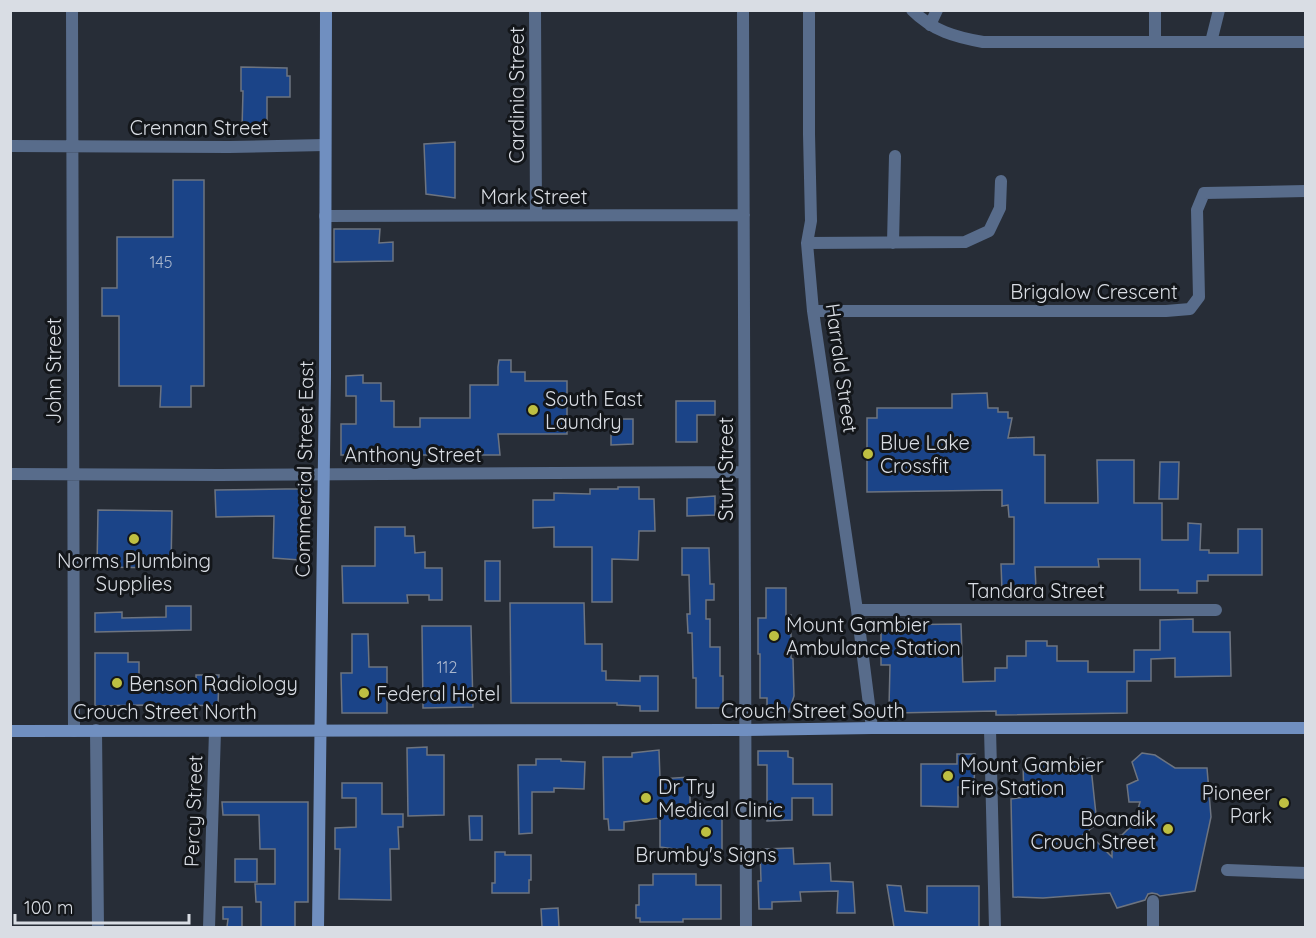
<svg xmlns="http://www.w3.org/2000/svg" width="1316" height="938" font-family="Quicksand,sans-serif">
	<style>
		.building { fill: #1b4488; stroke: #6d7480; stroke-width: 1.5 }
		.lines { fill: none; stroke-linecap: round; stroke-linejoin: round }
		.street { stroke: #586c8b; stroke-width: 12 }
		.secondary { stroke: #708fc0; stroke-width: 12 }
		.poi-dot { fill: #bebf42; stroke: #13161a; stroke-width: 2 }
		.labels { text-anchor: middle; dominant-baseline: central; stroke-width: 6; stroke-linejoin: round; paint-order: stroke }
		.number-label { font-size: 16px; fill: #aab7cd }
		.street-label { font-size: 20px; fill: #d9dde4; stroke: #13161a }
		.poi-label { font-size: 20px; fill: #d9dde4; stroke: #13161a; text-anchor: start }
	</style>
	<rect width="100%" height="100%" fill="#272d37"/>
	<path class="building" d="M241,67l46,1v8h3v21h-23v32h-25l1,-38h-2z
		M455,142v56l-29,-4 -2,-50z
		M173,180h31v206h-13v21h-31l1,-21h-42v-70h-17v-28h15v-51h56z
		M334,229h46l-1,14 14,-1v19l-59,1z
		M499,360h12v12h14v9h42v53h-69l2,21h-159v-31h15v-28h-10v-20l17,-1v8h18v18h13v26h26v-9h50v-33h28v-18z
		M987,393l1,15h10v4h10v6h4l-4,20 26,-1v18h11v48h53l-1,-43h37v43h28v37h26v-17l13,1 -1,26h9v3h29v-24h24v46h-54v6h-11v12h-19v-3h-38v-31h-42l1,8h-64l1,22 -34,1 -1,-26h13v-47h-5l-1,-12 -6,1v-16l-135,2v-74h10v-10h75v-14z
		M676,401h39v14h-18v27h-21z
		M611,419h22v25l-22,1z
		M1160,462h19l-1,37h-19z
		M618,487h21v12h15l1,32h-16l-1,29 -26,-1v43h-20v-55h-38v-20l-21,1v-28h21v-7l36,1v-5h28z
		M286,489h22v43h-3l1,25 -6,3 -27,-2 1,-42 -58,1 -1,-27z
		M715,496v19l-28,1v-18z
		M98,510l74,1 -1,57 -74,-1z
		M375,527h30v9h9l1,17 10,-1v16h17v32h-13v-5h-22l1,8h-65l-1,-37h33z
		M682,548h27l1,36h4v16h-8v19h4v28h10v29h3v32h-27v-30h-3l-1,-45h-4l-1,-19h3l-1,-39h-7z
		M485,561h15v40h-15z
		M766,588h20v27h5v43l2,1 1,37 -5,16h-22v-14h-7v-44h-2v-36h8z
		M510,603h74l1,41h17v27h4v9l34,1v-5h18v35h-18v-5l-23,-1v-2h-106z
		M166,606h25v24l-96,2v-19l27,-1v6l44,-1z
		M1193,619v13h37l1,44 -56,1v-19l-24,1v22h-24v32l-131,2v-4l-102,2 -5,-5 1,-43h-9v-40l80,-1 2,58 32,-1v-13h12v-12h19v-15h21v5h10v15h31v11h46v-22h26v-30z
		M422,626h49l2,81 -50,1z
		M352,634h16l1,33h18v46h-45l-1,-40h11z
		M95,653h33v9h11v20h25v3l32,-1v-9h23l-1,31 -29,-1v3l-17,1 -28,-1v-3l-49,1z
		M427,747v8h17v60l-36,1 -1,-68z
		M659,750l1,29 30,-2v35l32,-1v41l-33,-1 -29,-4v-29l-36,4v8h-15l-1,-11h-4l-1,-62h29v-4z
		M758,751h30v6l5,1v26h39v31h-19v-17h-21v22l-25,1v-56h-9z
		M1142,753l13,2 20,13h32l4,49 -16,74 -35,5 -3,-2 -5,-1 -4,1 -3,6 -28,8 -7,-15 -67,5 -30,-1 -2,-98 13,-2 -1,-32 67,-7 7,66 -27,21 25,-5 17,17v-20l10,-2 12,-12 6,-21h-11l-2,-17 11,-5 -6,-18z
		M957,754h18l-1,33h-16v20l-37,-1v-42h36z
		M536,759h25v2l24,1 -1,27 -30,-1v4h-22v41l-13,1 -1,-69h18z
		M342,783h40v31h21v13h-5l1,22h-9l1,51 -52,-1 1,-50h-5v-21l21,-1v-29h-14z
		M222,802h86v100h-13v25h-34v-25h-5l-1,-18h20v-35h-15l-1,-34h-36z
		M469,816h13v24h-12z
		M793,848l1,16 36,-1 1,18 22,1 2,31h-18l1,-22 -38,1 1,9 -29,1v7h-13l-1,-28h3l-1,-32z
		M495,852h10v3h26v25h-2v13h-37v-10h3z
		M235,859h22v23h-22z
		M653,874h43v11h25v34h-38v3h-43v-4h-4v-13h3v-20h14z
		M887,885l14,1 4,25 22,2v-27h52v41h-85z
		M223,907h19v20h-15l1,-8h-5z
		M558,908l1,19h-17l-1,-18z"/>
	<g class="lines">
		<path class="street" d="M72,10l2,721
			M535,10l1,205
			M743,10l3,918
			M809,10v124l2,87 -4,22 6,68 44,299 15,118
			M912,10c21,21 43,27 71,32h323
			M1155,10v31
			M930,25l7,-15
			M1211,42l8,-32
			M10,146l219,1 96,-2
			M325,216l419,-1
			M807,243l158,-1 24,-11 11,-23 1,-27
			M893,243l2,-87
			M813,311h353l24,-2 9,-12 -2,-87 7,-17 102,-2
			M10,474l210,1 524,-3
			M857,610h359
			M990,729l5,199
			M96,730l2,198
			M1227,870l79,3
			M209,928l6,-197
			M1153,928v-27"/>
		<path class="secondary" d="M10,731l735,-1 127,-2h434
			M318,928l7,-552 1,-366"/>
	</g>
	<g class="poi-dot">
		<circle cx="533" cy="410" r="6"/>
		<circle cx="868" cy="454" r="6"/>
		<circle cx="134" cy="539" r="6"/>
		<circle cx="774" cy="636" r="6"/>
		<circle cx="117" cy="683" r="6"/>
		<circle cx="364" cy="693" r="6"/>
		<circle cx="948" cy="776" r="6"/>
		<circle cx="646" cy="798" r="6"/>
		<circle cx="1284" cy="803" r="6"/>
		<circle cx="1168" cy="829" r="6"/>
		<circle cx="706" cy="832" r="6"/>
	</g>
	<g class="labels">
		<g class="number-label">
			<text x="161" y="262">145</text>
			<text x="447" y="667">112</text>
		</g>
		<g class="street-label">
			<text transform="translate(516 95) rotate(-90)">Cardinia Street</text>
			<text x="199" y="127">Crennan Street</text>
			<text x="534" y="196">Mark Street</text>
			<text x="1094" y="291">Brigalow Crescent</text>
			<text transform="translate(842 368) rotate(82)">Harrald Street</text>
			<text transform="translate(53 371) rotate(-90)">John Street</text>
			<text x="413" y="454">Anthony Street</text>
			<text transform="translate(304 469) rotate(-89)">Commercial Street East</text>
			<text transform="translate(725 469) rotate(-90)">Sturt Street</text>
			<text x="1036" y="590">Tandara Street</text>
			<text x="813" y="710">Crouch Street South</text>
			<text x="165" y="711">Crouch Street North</text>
			<text transform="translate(193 811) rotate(-88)">Percy Street</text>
		</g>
		<g class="poi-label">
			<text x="545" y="398">South East<tspan x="545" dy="23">Laundry</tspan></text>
			<text x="880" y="442">Blue Lake<tspan x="880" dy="23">Crossfit</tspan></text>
			<text x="134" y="560" text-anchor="middle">Norms Plumbing<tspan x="134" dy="23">Supplies</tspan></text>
			<text x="786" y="624">Mount Gambier<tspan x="786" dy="23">Ambulance Station</tspan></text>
			<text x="129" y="683">Benson Radiology</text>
			<text x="376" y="693">Federal Hotel</text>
			<text x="960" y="764">Mount Gambier<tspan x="960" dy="23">Fire Station</tspan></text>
			<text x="658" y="786">Dr Try<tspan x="658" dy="23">Medical Clinic</tspan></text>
			<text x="1272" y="792" text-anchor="end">Pioneer<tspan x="1272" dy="23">Park</tspan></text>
			<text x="1156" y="818" text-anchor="end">Boandik<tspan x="1156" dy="23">Crouch Street</tspan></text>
			<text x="706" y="854" text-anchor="middle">Brumby's Signs</text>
		</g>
	</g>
	<rect width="1316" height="938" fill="none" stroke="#d9dde4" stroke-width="24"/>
	<path d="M15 914v9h174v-9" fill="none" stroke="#d9dde4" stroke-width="3"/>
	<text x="24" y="914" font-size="18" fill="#d9dde4" stroke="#13161a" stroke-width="4.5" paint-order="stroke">100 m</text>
</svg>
